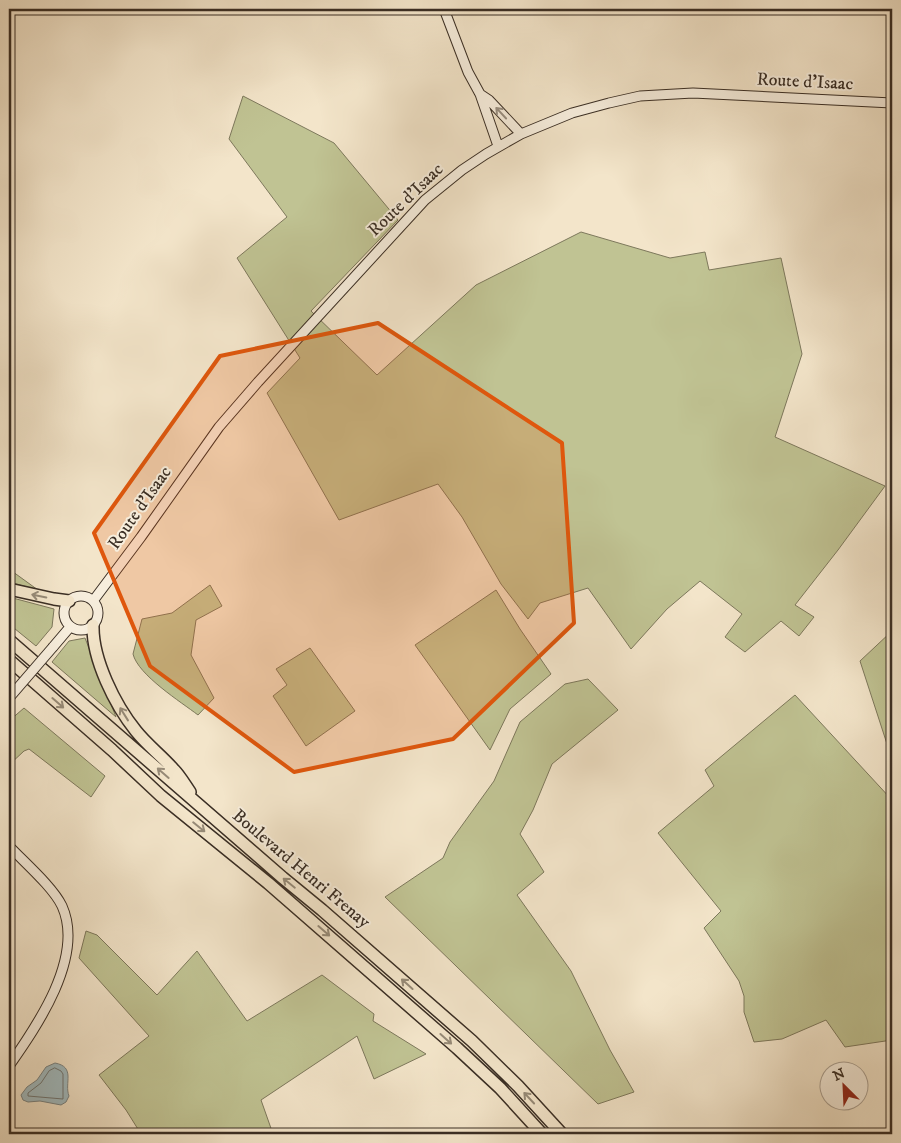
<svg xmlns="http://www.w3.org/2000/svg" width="901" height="1143" font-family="'IM FELL DW Pica',serif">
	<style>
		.green { fill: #c0c393; stroke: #7d785c }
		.water { fill: #a1bcc2; stroke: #788383 }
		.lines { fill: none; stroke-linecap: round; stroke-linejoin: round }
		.shore { stroke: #6e7573; stroke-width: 1 }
		.secondary-casing { stroke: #3a2e24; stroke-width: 11 }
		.highway-casing { stroke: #3a2e24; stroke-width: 14 }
		.secondary { stroke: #f7eedd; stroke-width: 9 }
		.highway { stroke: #f3e5ca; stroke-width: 11 }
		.secondary-bridge-casing { stroke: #3a2e24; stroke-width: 11; stroke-linecap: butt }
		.secondary-bridge { stroke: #f7eedd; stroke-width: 9 }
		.oneway { stroke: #988e80 }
		.oneway2 { stroke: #968a77 }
		.marked { fill: #df570d; fill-opacity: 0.2; stroke: #df570d; stroke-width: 4; stroke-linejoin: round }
		.labels { text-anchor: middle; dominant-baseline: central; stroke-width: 4; stroke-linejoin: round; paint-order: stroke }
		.street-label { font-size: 18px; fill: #3a2e24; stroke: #f7eedd }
	</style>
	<rect width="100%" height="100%" fill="#f3e5ca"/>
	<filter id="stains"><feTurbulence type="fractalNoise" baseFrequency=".004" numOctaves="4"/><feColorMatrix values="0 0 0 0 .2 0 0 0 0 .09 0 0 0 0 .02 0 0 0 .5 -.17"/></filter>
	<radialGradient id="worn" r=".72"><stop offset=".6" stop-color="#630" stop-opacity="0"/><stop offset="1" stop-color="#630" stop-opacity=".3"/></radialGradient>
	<path class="green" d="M243,96l91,47 64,77 -87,91 66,64 99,-90 105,-53 89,26 35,-6 4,18 72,-12 21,96 -27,83 110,49 -47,64 -43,55 19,12 -15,19 -18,-15 -36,31 -20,-15 17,-23 -42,-33 -33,28 -36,40 -43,-61 -48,15 -12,16 -27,-35 -39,-67 -24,-33 -99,36 -72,-127 33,-35 -63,-100 50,-41 -58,-78z
		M9,569l29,21 -29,-8z
		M210,585l12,21 -26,14 -5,35 23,43 -16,17c-17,-13 -60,-40 -65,-61l9,-35 30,-6z
		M496,590l24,39 31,45 -41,35 -20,41 -75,-105z
		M9,597l45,12 -2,18 -16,19 -27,-22z
		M892,631v113l-4,3 -28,-86z
		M85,638l31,79 -64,-55 17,-21z
		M310,648l45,63 -49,35 -33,-50 14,-11 -11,-16z
		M588,679l30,31 -66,54 -19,46 -13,24 24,38 -27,23 54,76 39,79 24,42 -36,12 -213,-207 58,-39 7,-16 44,-61 26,-59 45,-38z
		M795,695l97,105v240l-47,7 -19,-27 -44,19 -28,3 -10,-30v-16l-5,-15 -35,-53 17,-17 -63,-78 56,-47 -9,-16z
		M24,708l81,68 -14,21 -62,-48 -5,2 -15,14v-44z
		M86,931l11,4 60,60 40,-44 50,70 75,-46 52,39 -1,7 53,33 -52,25 -17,-43 -96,64 12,34h-132l-15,-24 -27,-35 50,-39 -70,-78z"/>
	<path class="water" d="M55,1063c21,4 9,20 14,33l-3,6 -5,3 -21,-4 -12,1 -5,-2 -2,-5 6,-8 10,-7 9,-13z"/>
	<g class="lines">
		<path class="shore" d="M55,1068l6,3 2,3v25l-35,-3v-3l13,-10 8,-12z"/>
		<defs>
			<path id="secondary" d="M444,9l24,63 12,22 18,52
				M480,94l9,6 32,34
				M64 613a17 17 0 1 1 34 0a17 17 0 1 1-34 0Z
				M93,601l48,-64 78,-110 39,-45 167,-182 37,-30 24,-16 35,-20 51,-21 37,-10 31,-7 53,-3 199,10
				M53,647l17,-20
				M9,846c15,16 44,41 53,60 23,51 -25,120 -53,160"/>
			<path id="highway" d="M9,589l45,10 15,2
				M93,625c-1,34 22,80 43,106 11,14 26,25 38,39 6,6 11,15 16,22
				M9,640l274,238 39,32 150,131 46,45 44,48
				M9,660l103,90 49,46 107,87 189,165 43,40 42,46"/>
		</defs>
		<use href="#secondary" class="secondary-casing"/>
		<use href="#highway" class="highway-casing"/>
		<use href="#secondary" class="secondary"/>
		<use href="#highway" class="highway"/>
		<defs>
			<path id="secondary-bridge" d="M9,698l44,-51"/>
		</defs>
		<use href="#secondary-bridge" class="secondary-bridge-casing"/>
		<use href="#secondary-bridge" class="secondary-bridge"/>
	</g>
	<defs><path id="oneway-shaft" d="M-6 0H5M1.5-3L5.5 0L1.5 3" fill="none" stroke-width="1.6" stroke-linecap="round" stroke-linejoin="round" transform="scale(1.25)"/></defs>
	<use class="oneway" href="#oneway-shaft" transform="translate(501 113) rotate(-133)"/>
	<g class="oneway2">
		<use href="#oneway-shaft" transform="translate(39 596) rotate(-168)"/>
		<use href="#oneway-shaft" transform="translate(58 703) rotate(41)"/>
		<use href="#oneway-shaft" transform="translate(124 714) rotate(-122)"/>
		<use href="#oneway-shaft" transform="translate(163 773) rotate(-139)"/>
		<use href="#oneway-shaft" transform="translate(199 827) rotate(39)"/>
		<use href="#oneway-shaft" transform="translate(289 883) rotate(-141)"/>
		<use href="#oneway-shaft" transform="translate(324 931) rotate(41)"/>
		<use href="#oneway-shaft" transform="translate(407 984) rotate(-138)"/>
		<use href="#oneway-shaft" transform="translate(446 1039) rotate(42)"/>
		<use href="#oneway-shaft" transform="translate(529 1098) rotate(-133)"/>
	</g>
	<path class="marked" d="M378,323l184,120 12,180 -121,116 -159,33 -144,-106 -56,-133 126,-177z"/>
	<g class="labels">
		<g class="street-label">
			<text transform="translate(805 82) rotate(3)">Route d'Isaac</text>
			<text transform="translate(406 200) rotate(-44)">Route d'Isaac</text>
			<text transform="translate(140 508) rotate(-55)">Route d'Isaac</text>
			<text transform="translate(301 869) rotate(40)">Boulevard Henri Frenay</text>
		</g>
	</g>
	<rect width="901" height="1143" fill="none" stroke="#f3e5ca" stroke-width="30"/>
	<rect x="10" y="10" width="881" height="1123" fill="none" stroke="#3a2e24" stroke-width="2.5"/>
	<rect x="15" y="15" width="871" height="1113" fill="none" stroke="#3a2e24"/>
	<g transform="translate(844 1086) rotate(336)"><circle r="24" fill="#f7eedd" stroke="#aba193"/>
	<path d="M0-4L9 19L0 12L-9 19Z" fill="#8f2418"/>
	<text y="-8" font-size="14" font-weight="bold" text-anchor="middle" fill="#3a2e24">N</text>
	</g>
	<rect width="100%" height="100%" filter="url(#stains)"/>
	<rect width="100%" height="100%" fill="url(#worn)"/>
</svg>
